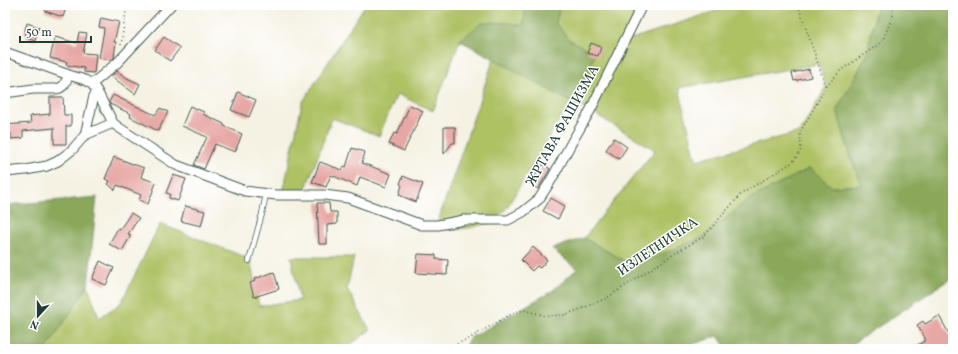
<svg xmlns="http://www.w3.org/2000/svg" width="958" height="354" font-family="Vollkorn,serif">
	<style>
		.green { fill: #aec164; stroke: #667f4c; fill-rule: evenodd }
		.forest { fill: #8aa75a; stroke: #547247 }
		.building { fill: #e7a7a4 }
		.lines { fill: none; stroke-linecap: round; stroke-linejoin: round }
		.lane-casing { stroke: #3f584e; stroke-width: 6 }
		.street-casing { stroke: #3f584e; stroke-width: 11 }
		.path { stroke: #3f584e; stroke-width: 1.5; stroke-dasharray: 1 3; stroke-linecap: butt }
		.lane { stroke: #fff; stroke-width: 4.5 }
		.street { stroke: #fff; stroke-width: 9 }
		.labels { text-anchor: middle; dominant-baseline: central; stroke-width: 3; stroke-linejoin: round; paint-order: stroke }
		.street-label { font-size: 14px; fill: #1f3d34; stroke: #fff }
	</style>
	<rect width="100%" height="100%" fill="#fff"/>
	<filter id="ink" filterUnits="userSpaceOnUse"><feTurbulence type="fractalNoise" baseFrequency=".025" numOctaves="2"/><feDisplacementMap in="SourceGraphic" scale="8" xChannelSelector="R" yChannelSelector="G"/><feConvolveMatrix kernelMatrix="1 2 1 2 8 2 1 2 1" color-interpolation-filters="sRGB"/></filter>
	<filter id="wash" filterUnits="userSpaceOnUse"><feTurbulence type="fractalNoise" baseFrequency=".012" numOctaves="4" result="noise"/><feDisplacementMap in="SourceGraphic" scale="16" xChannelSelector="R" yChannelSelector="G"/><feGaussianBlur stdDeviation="0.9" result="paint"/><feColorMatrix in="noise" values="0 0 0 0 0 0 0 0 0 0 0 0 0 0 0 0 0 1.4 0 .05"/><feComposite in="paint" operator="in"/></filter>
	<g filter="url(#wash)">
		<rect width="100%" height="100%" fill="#f5f2e3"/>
		<path class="green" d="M365,5h277l-17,36 109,-36h143l-10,50 -30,55 13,45 12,30 -30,2 -84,13 -45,37 -70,29 -49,-28 71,-88 -65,-39 -20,-9 -62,104 -12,15 -27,7 -17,2 -16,-3 58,-169 -34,-17 -27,70 -36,-17 -18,42 -47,-18 -27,73 -22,1 19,-89zM819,64l7,23 -26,45 -104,28 -17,-72z
			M160,224l90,35 9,47 41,-6 -9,-43h63l-7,32 23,41 -25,19h-299l42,-63 11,32 22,-15z"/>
		<path class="forest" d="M526,5h34l-4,18 13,16 26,15 -19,51 -116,-65 23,-18 28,1 12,3z
			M877,5h76v272l-108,72h-118l-9,-13 -40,13h-215l7,-11 82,-47 25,-22 -25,-20 32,-11 49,28 70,-29 45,-37 62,-32 22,19 30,-2 -12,-30 -13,-45 30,-55z
			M97,197l-9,89 -42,63h-41v-144z"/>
		<g id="blocks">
			<path class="building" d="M47,5h20l-4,12 -18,-6z
				M101,18l18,4 -5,20h2l-2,16 -3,2 -12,-2 5,-28v-2l-5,-1z
				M27,23l12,4 -4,14 -9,-3 1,-3 -3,-1z
				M79,32l8,1 -4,20 13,1 -2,19 -10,-1v-4l-18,-3 1,-3 -17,-4 5,-21 22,6z
				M164,37l16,11 -10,13 -15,-11z
				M591,43l10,4 -3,9 -11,-3z
				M809,69l2,8 -17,4 -2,-8z
				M117,71l10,7 13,6 -5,10 -24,-18z
				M238,92l18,8 -7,17 -18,-7z
				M113,95l42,20 5,-7 8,4 -10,19 -28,-14 1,-3 -21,-10 -1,-2z
				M50,97h13l1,18h7v11h-5v18h-12v-16l-31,3v7l-12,1v-6l-6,-1v-7l26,-2 -1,-7 20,-2z
				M410,105l13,6 -19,40 -15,-7 5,-11 3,1z
				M190,106l14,6 -1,2 21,10v2l18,8 -7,18 -20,-8 -11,25 -10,-4 13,-28 -25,-11z
				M444,127h11v16h-3l-8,11z
				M614,138l13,9 -8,12 -13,-9z
				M352,148l13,4 -3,11 29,11 -5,13 -26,-10 -3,9 -26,-11 -5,12 -14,-5 8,-20 22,8 2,-4 2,1z
				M114,157l30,11 -3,9 15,6 -8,21 -9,-4 2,-5 -24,-10 -2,5 -7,-6 2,-3 -5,-2z
				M543,164l7,5 -12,20 -8,-5z
				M173,175l13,4 -8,22 -9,-3 1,-4 -4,-1z
				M403,176l20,8 -7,18 -17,-7 3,-10 -2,-1z
				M551,198l14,8 -7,13 -15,-8z
				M317,203h12l1,9h7v12l-10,1v19h-8z
				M185,206l20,5 -4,15 -20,-5z
				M131,213l8,5 -11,16 3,1 -9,16 -13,-7 9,-16 2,1z
				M533,247l14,13 -7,8 -3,-2 -5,5 -11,-11z
				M418,254l18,1v4l12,1 -1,15 -31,-2z
				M100,261l14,7 -8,17 -14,-6z
				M274,272l5,17 -25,8 -4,-14 5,-2 -1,-2z
				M939,316l12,21 2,-1v13h-41l14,-9 -9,-15 6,-4 2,3z"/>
		</g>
	</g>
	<g filter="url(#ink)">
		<use href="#blocks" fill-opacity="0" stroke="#3f584e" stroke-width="1"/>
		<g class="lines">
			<defs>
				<path id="lane" d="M249,261l13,-47 4,-20"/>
				<path id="street" d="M5,52l64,23 16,5 7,4 5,7 16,32 5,4 58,38 69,26 31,4h48l24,3 74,27h16l26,-5h44l15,-8 16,-13 11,-17 23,-42 17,-29 52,-106
					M92,84l26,-22 53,-57
					M5,93l28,-4h22l5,-1 4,-3 5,-10
					M85,135l9,-39 3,-5
					M5,172l21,-2 21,-4 11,-5 14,-11 13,-15 28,-12"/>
			</defs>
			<use href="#lane" class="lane-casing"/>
			<use href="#street" class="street-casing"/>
			<path class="path" d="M798,5l28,82
				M121,45l6,-40
				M446,349l24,-11 45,-26 9,-2 22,6 19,-1 40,-16 72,-47 26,-15 38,-43 52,-32 8,-12 -1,-18 26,-45 15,-17 41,-28 11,-27 1,-10"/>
			<use href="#lane" class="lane"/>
			<use href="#street" class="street"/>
		</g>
	</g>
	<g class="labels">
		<g class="street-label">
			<text transform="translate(563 126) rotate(-61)">ЖРТАВА ФАШИЗМА</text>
			<text transform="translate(658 247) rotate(-34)">ИЗЛЕТНИЧКА</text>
		</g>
	</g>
	<rect width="958" height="354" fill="none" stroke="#fff" stroke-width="20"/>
	<g transform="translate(38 316) rotate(201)" stroke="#ffffff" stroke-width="3" paint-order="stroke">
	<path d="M0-3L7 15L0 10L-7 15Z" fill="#1f3d34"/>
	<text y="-6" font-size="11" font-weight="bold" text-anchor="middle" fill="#1f3d34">N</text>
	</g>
	<path d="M20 36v6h71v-6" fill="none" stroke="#1f3d34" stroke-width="2"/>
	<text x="26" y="36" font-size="12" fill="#1f3d34" stroke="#ffffff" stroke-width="3" paint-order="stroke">50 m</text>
</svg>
